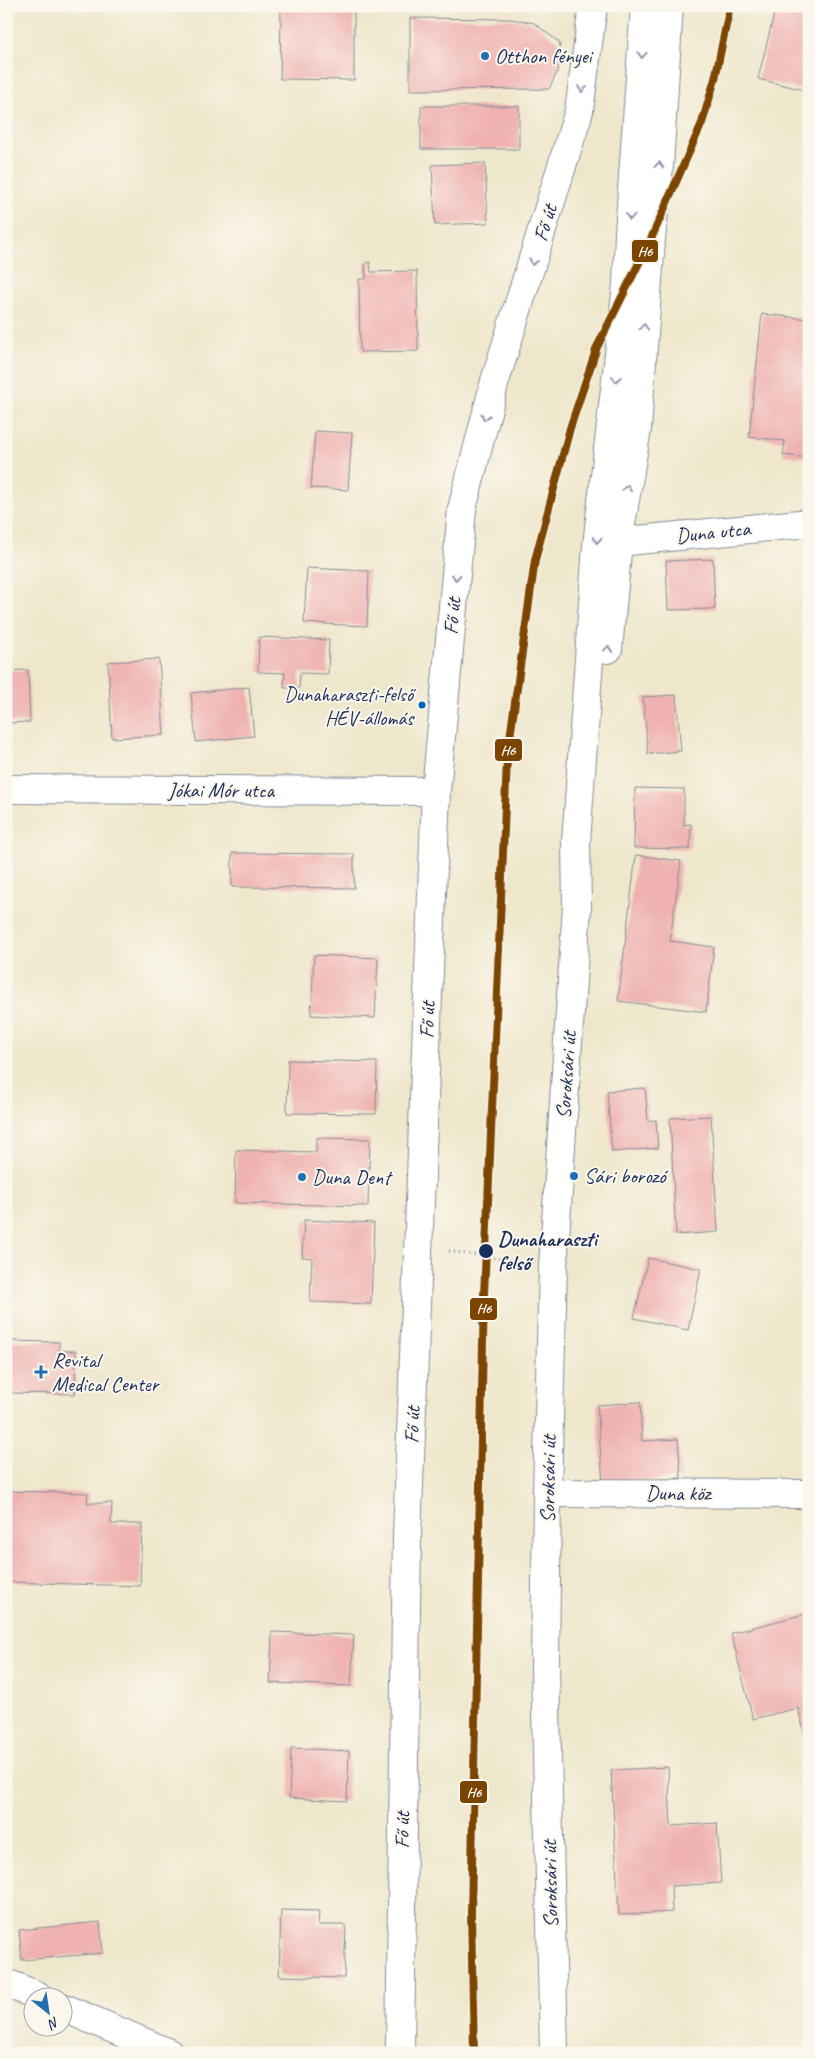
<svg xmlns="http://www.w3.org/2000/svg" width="815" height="2059" font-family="Caveat,sans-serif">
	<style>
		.building { fill: #efb2b0 }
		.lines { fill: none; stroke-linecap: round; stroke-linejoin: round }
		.minor-casing { stroke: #858b95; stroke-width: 30 }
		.major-casing { stroke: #858b95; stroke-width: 30 }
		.path { stroke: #858b95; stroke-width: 3; stroke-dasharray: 1 4; stroke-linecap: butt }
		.minor { stroke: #fff; stroke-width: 28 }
		.major { stroke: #fff; stroke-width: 28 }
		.rail-1-casing { stroke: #fbf7ec; stroke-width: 11 }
		.rail-1 { stroke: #7b4400; stroke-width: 8 }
		.oneway { stroke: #8d97ae }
		.poi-dot { fill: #1f6fb2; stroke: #fbf7ec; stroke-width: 2 }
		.bus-dot { fill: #0065bd; stroke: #fbf7ec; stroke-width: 2 }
		.stop-dot { fill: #1b2f5e; stroke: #fbf7ec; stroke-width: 2 }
		.labels { text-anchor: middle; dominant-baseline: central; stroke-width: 4; stroke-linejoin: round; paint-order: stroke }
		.bus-label { font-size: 20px; fill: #1b2f5e; stroke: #fbf7ec; text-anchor: end }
		.poi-label { font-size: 21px; fill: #1b2f5e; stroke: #fbf7ec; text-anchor: start }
		.street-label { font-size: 21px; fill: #1b2f5e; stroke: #fbf7ec }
		.stop-label { font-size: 21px; font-weight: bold; fill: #1b2f5e; stroke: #fbf7ec; text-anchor: start }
		.line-badge { stroke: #fbf7ec; stroke-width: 2 }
		.badge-label { font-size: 14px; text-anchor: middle; font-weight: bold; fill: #fff }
	</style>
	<rect width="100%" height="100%" fill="#fbf7ec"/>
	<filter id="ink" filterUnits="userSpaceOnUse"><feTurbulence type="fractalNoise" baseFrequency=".02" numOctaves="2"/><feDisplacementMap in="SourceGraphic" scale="10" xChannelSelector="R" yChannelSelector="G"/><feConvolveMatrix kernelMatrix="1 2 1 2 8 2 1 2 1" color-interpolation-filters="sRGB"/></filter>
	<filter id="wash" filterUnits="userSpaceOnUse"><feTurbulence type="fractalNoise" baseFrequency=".0096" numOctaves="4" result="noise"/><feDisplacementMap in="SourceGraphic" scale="20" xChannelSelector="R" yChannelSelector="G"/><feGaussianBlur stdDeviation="1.12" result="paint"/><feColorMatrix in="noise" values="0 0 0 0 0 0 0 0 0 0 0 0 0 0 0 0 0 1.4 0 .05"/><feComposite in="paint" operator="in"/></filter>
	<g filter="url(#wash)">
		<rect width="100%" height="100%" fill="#efe7cc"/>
		<g id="blocks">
			<path class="building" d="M281,6h73v74l-74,-1z
				M776,6h33v85l-51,-12z
				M410,18l101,1 23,4 26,20 -2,27 -9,19 -139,1z
				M421,106h98v43h-98z
				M485,163l3,60 -53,2 -3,-60z
				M370,262l1,10 46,-1 1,80 -58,1 -1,-73h7l-1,-16z
				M762,314l47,5v139l-26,-3 2,-14 -36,-4z
				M315,431l37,2 -4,57 -37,-2z
				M713,559l2,50 -47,1 -2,-49z
				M307,568l62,3 -2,55 -63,-3z
				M259,637l70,3 -1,34 -28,-1 -1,15h-15l1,-15 -27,-1z
				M159,659l5,76 -52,3 -4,-76z
				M28,670l2,52 -24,1v-52z
				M249,687l5,49 -58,6 -5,-49z
				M676,695l5,56 -33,3 -5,-57z
				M635,788l49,1v36l7,-1 -1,25 -56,-1z
				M232,853l122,1v34l-122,-1z
				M636,855l45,6 -11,80 44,6 -8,65 -88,-11z
				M314,955l64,3 -3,60 -64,-3z
				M288,1060l89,2 -1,52 -89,-1z
				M645,1088l3,33 8,-1 2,28 -46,4 -5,-61z
				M711,1116l7,116 -42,3 -6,-117z
				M316,1138l54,1 -2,67 -133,-3 1,-53 80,2z
				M304,1220l70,3 -3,81 -61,-2 2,-44 -10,-1z
				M648,1258l53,11 -13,61 -54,-12z
				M6,1341l53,1v9h17l-1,43 -69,-1z
				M640,1402l2,39 36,-2 3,39 -78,6 -6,-79z
				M6,1491l82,2 -1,10h25l-1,21h31l-2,62 -134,-4z
				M809,1613v133l-1,1 -10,-39 -45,11 -22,-86z
				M272,1632l82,3 -3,51 -81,-3z
				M291,1748l58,3 -2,50 -58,-3z
				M668,1767l3,59 46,-3 4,60 -50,3 1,26 -53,3 -8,-145z
				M281,1910l38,1 -1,14h28l-2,53 -65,-2z
				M100,1922l3,31 -81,7 -3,-30z"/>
		</g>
	</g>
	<g filter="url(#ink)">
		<use href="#blocks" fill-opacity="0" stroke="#858b95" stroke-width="1"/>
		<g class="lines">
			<defs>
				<path id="minor" d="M618,542l191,-19
					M6,789l430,2
					M547,1493l262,1
					M6,1983l32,13
					M62,2007l107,46
					M400,2053l7,-517 29,-745 26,-282 33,-128 84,-270 14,-105"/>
				<path id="major" d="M608,649l10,-107 19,-113 14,-190 8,-73 10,-160
					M554,2053l-9,-386 2,-174 6,-226 24,-361 -1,-63 21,-298 30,-260 2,-52 16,-227"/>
			</defs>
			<use href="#minor" class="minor-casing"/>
			<use href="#major" class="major-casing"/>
			<path class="path" d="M449,1251l73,11"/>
			<use href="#minor" class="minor"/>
			<use href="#major" class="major"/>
			<defs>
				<path id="rail-1" d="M474,2053l-3,-140 13,-618 23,-536 28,-199 35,-132 27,-81 54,-108 51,-116 13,-44 15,-73"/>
			</defs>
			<use href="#rail-1" class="rail-1-casing"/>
			<use href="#rail-1" class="rail-1"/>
		</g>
		<defs><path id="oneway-chevron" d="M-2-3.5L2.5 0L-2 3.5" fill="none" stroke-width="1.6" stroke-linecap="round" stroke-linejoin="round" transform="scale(1.25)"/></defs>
		<g class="oneway">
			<use href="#oneway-chevron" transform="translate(642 55) rotate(94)"/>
			<use href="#oneway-chevron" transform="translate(582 89) rotate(97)"/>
			<use href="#oneway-chevron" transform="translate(659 165) rotate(-85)"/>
			<use href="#oneway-chevron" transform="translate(630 217) rotate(94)"/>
			<use href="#oneway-chevron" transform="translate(533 262) rotate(108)"/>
			<use href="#oneway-chevron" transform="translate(644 327) rotate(-86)"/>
			<use href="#oneway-chevron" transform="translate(616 379) rotate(97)"/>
			<use href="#oneway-chevron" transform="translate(485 417) rotate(104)"/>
			<use href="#oneway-chevron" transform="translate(627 488) rotate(-81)"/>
			<use href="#oneway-chevron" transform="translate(597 540) rotate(96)"/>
			<use href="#oneway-chevron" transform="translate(456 577) rotate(95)"/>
			<use href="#oneway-chevron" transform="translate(608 649) rotate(-85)"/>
		</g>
	</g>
	<g class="poi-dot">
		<circle cx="485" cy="56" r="5"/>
		<circle cx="574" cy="1176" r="5"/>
		<circle cx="302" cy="1177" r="5"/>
		<path d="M38.5 1364.5h5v5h5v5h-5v5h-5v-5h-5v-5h5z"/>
	</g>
	<circle class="bus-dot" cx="422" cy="705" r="4.5"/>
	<circle class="stop-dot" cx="486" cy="1251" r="8"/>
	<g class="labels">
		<g class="bus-label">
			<text x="413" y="694">Dunaharaszti-felső<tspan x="413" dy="24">HÉV-állomás</tspan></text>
		</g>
		<g class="poi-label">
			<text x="495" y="56">Otthon fényei</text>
			<text x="584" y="1176">Sári borozó</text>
			<text x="312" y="1177">Duna Dent</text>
			<text x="52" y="1360">Revital<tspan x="52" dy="24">Medical Center</tspan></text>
		</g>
		<g class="street-label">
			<text transform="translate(545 223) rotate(-73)">Fő út</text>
			<text transform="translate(713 532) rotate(-6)">Duna utca</text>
			<text transform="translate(452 616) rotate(-85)">Fő út</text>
			<text x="221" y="790">Jókai Mór utca</text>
			<text transform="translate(427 1020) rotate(-88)">Fő út</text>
			<text transform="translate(566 1075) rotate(-86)">Soroksári út</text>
			<text transform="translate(412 1425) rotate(-88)">Fő út</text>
			<text transform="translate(548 1479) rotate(-89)">Soroksári út</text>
			<text x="678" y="1493">Duna köz</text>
			<text transform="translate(402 1830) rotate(-89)">Fő út</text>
			<text transform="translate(550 1884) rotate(-91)">Soroksári út</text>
		</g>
		<g class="stop-label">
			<text x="498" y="1239">Dunaharaszti<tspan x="498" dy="24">felső</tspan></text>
		</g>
	</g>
	<g class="line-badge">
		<rect x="631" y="239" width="28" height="24" rx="5" fill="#7b4400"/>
		<rect x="494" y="738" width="29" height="24" rx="5" fill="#7b4400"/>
		<rect x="469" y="1297" width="29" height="24" rx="5" fill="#7b4400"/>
		<rect x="459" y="1780" width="29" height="24" rx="5" fill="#7b4400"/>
	</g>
	<g class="badge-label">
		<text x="645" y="256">H6</text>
		<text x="508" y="755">H6</text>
		<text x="484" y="1313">H6</text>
		<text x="474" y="1797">H6</text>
	</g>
	<rect width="815" height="2059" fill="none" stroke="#fbf7ec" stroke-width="25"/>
	<g transform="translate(48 2012) rotate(150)"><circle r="24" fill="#fbf7ec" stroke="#a1a7b3"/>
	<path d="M0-4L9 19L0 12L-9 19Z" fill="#1f6fb2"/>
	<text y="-8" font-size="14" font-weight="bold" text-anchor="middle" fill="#1b2f5e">N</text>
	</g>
</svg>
